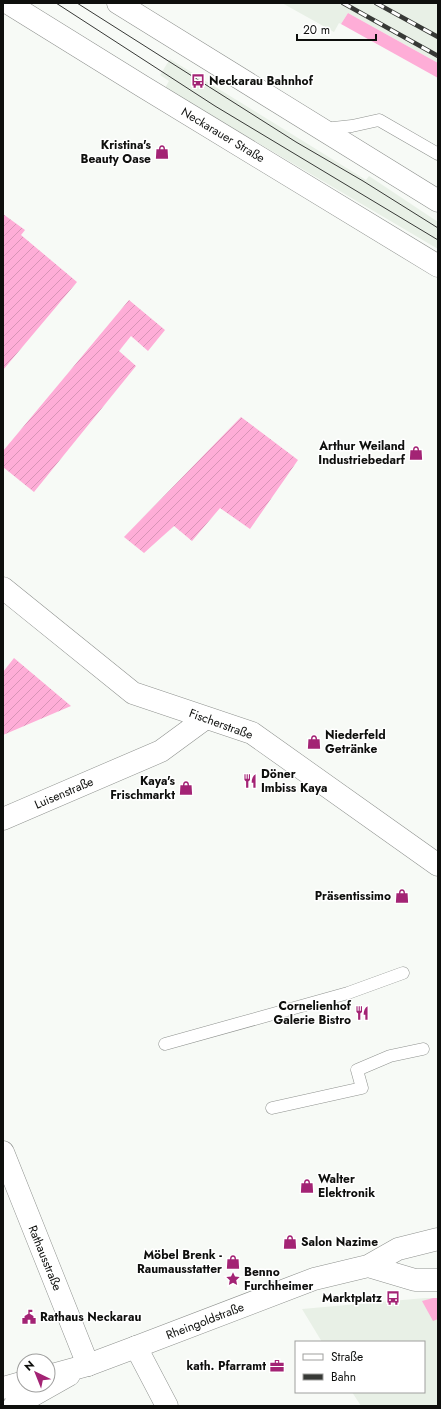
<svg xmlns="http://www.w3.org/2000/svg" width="441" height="1409" font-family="Jost,sans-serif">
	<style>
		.built { fill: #e8f0e6 }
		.grass { fill: #feadd7 }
		.garden { fill: url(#garden-furrows) }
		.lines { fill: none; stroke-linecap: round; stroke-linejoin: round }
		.service-casing { stroke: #8f928f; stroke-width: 13 }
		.minor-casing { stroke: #8f928f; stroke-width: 23 }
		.tertiary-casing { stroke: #8f928f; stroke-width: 23 }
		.primary-casing { stroke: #8f928f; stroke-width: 23 }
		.service { stroke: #fff; stroke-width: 12 }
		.minor { stroke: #fff; stroke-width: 22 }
		.tertiary { stroke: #fff; stroke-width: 22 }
		.primary { stroke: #fff; stroke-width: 22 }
		.tram { stroke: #373936; stroke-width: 1 }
		.rail-casing { stroke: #373936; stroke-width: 4.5 }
		.rail { stroke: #fff; stroke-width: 3; stroke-dasharray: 9; stroke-linecap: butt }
		.labels { text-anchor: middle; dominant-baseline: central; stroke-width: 3; stroke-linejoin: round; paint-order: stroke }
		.poi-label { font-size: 12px; font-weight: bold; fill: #0e0f0d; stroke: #fff; text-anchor: end }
		.street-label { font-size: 12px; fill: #0e0f0d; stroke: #fff }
	</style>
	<defs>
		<pattern id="garden-furrows" width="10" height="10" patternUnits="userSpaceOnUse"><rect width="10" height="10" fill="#feadd7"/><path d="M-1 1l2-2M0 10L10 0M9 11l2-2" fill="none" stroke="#d894b7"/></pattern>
	</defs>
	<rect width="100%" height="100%" fill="#f7faf6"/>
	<path class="built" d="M282,3h156v60l-90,-50 -7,11 -2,-1 -5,9z
		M170,59l196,121 3,-4 69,46v27l-273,-161 4,-7 -9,-6z
		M425,1298h13v108h-77l-9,-14h72v-50h-102l-20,-33z"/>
	<path class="grass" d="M348,13l90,50v15l-97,-54z
		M433,1298h5v21l-5,2 -11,-20z"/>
	<path class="garden" d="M3,214l22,16 -4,5 56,47 -74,88z
		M129,300l36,30 -17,21 -17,-15 -12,15 17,15 -102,126 -31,-25v-16z
		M241,417l57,43 -48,69 -30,-21 -28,33 -18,-15 -30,27 -20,-16z
		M14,658l57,48 -68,29v-63z"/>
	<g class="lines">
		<defs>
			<path id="service" d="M324,129l28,-3 27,-6 59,34
				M165,1044l183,-51 55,-20
				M272,1108l90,-20 -5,-18 33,-14 33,-7"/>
			<path id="minor" d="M3,588l130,105 119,40 186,132
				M3,819l158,-68 45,-33
				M3,1152l85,213
				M136,1347l31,59"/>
			<path id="tertiary" d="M368,1266l47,14h23
				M48,1376l40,-11 48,-18 178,-68 54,-13 30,-17 40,-10
				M3,1388l21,-6
				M14,1406l55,-31"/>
			<path id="primary" d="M8,3l134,83 296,180
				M118,3l320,198"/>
		</defs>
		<use href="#service" class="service-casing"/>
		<use href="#minor" class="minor-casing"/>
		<use href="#tertiary" class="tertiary-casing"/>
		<use href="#primary" class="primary-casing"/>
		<use href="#service" class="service"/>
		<use href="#minor" class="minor"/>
		<use href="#tertiary" class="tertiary"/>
		<use href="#primary" class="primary"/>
		<path class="tram" d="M56,3l159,103 223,134
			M77,3l219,139 67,39 75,47"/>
		<defs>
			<path id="rail" d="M343,3l95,53
				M376,3l62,34"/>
		</defs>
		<use href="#rail" class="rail-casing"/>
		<use href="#rail" class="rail"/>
	</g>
	<defs>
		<symbol id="bus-bare" viewBox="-9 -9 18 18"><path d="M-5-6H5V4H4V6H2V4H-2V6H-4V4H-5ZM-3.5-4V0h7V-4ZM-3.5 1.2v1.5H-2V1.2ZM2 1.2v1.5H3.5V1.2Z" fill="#a32374" stroke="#fff" stroke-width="2.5" paint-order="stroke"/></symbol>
		<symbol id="shop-bare" viewBox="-9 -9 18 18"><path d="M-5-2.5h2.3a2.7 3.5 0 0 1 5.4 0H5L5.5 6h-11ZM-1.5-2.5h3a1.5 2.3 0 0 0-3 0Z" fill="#a32374" stroke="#fff" stroke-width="2.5" paint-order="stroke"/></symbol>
		<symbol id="restaurant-bare" viewBox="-9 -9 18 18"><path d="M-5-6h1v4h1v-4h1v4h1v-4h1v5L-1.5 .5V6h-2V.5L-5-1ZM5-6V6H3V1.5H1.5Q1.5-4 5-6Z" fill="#a32374" stroke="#fff" stroke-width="2.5" paint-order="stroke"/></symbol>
		<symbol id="sight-bare" viewBox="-9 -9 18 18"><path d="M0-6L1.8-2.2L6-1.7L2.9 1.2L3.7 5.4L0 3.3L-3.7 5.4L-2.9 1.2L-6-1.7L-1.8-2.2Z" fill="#a32374" stroke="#fff" stroke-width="2.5" paint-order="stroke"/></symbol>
		<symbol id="civic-bare" viewBox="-9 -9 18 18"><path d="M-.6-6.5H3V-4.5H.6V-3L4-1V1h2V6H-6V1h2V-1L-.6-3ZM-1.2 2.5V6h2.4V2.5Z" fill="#a32374" stroke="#fff" stroke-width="2.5" paint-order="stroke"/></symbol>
		<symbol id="office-bare" viewBox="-9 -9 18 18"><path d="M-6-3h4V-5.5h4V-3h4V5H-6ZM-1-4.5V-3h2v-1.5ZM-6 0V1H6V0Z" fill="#a32374" stroke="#fff" stroke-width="2.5" paint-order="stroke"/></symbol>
	</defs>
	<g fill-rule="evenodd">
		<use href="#bus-bare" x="188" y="71" width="20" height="20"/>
		<use href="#shop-bare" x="152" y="142" width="20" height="20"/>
		<use href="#shop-bare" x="406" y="443" width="20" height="20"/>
		<use href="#shop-bare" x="304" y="732" width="20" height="20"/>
		<use href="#restaurant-bare" x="240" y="771" width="20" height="20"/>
		<use href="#shop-bare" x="176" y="778" width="20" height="20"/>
		<use href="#shop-bare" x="392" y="886" width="20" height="20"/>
		<use href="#restaurant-bare" x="352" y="1003" width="20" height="20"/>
		<use href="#shop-bare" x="297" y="1176" width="20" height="20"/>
		<use href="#shop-bare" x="280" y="1232" width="20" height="20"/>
		<use href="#shop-bare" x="223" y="1252" width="20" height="20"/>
		<use href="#sight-bare" x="223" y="1269" width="20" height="20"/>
		<use href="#bus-bare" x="383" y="1288" width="20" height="20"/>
		<use href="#civic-bare" x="19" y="1307" width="20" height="20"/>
		<use href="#office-bare" x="267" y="1356" width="20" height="20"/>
	</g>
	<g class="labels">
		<g class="poi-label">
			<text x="209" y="81" text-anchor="start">Neckarau Bahnhof</text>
			<text x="151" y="145">Kristina's<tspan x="151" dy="14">Beauty Oase</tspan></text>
			<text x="405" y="446">Arthur Weiland<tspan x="405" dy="14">Industriebedarf</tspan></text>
			<text x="325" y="735" text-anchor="start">Niederfeld<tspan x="325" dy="14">Getränke</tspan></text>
			<text x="261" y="774" text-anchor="start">Döner<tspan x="261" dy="14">Imbiss Kaya</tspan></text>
			<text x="175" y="781">Kaya's<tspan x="175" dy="14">Frischmarkt</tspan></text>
			<text x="391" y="896">Präsentissimo</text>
			<text x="351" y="1006">Cornelienhof<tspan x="351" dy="14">Galerie Bistro</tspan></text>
			<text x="318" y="1179" text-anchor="start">Walter<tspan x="318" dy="14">Elektronik</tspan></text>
			<text x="301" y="1242" text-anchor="start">Salon Nazime</text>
			<text x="222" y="1255">Möbel Brenk -<tspan x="222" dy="14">Raumausstatter</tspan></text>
			<text x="244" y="1272" text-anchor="start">Benno<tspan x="244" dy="14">Furchheimer</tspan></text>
			<text x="382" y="1298">Marktplatz</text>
			<text x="40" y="1317" text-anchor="start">Rathaus Neckarau</text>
			<text x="266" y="1366">kath. Pfarramt</text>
		</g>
		<g class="street-label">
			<text transform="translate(223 135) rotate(31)">Neckarauer Straße</text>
			<text transform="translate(221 724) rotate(20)">Fischerstraße</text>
			<text transform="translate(64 793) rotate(-23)">Luisenstraße</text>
			<text transform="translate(45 1258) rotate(68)">Rathausstraße</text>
			<text transform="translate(205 1321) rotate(-21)">Rheingoldstraße</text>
		</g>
	</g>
	<rect width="441" height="1409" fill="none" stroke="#0e0f0d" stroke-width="8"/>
	<rect x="295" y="1341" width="130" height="52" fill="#ffffff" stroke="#9f9f9e"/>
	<rect x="303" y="1354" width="20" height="6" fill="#ffffff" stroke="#9f9f9e"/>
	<text x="331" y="1361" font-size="12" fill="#0e0f0d">Straße</text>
	<rect x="303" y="1374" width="20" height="6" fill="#373936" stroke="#9f9f9e"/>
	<text x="331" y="1381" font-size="12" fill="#0e0f0d">Bahn</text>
	<g transform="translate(36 1373) rotate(317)"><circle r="19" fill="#ffffff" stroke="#9f9f9e"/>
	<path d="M0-3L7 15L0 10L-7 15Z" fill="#a32374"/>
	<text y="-6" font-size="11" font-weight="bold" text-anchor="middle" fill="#0e0f0d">N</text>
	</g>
	<path d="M297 34v6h79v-6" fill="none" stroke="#0e0f0d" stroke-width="2"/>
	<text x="303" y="34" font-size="12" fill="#0e0f0d" stroke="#ffffff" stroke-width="3" paint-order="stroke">20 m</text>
</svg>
